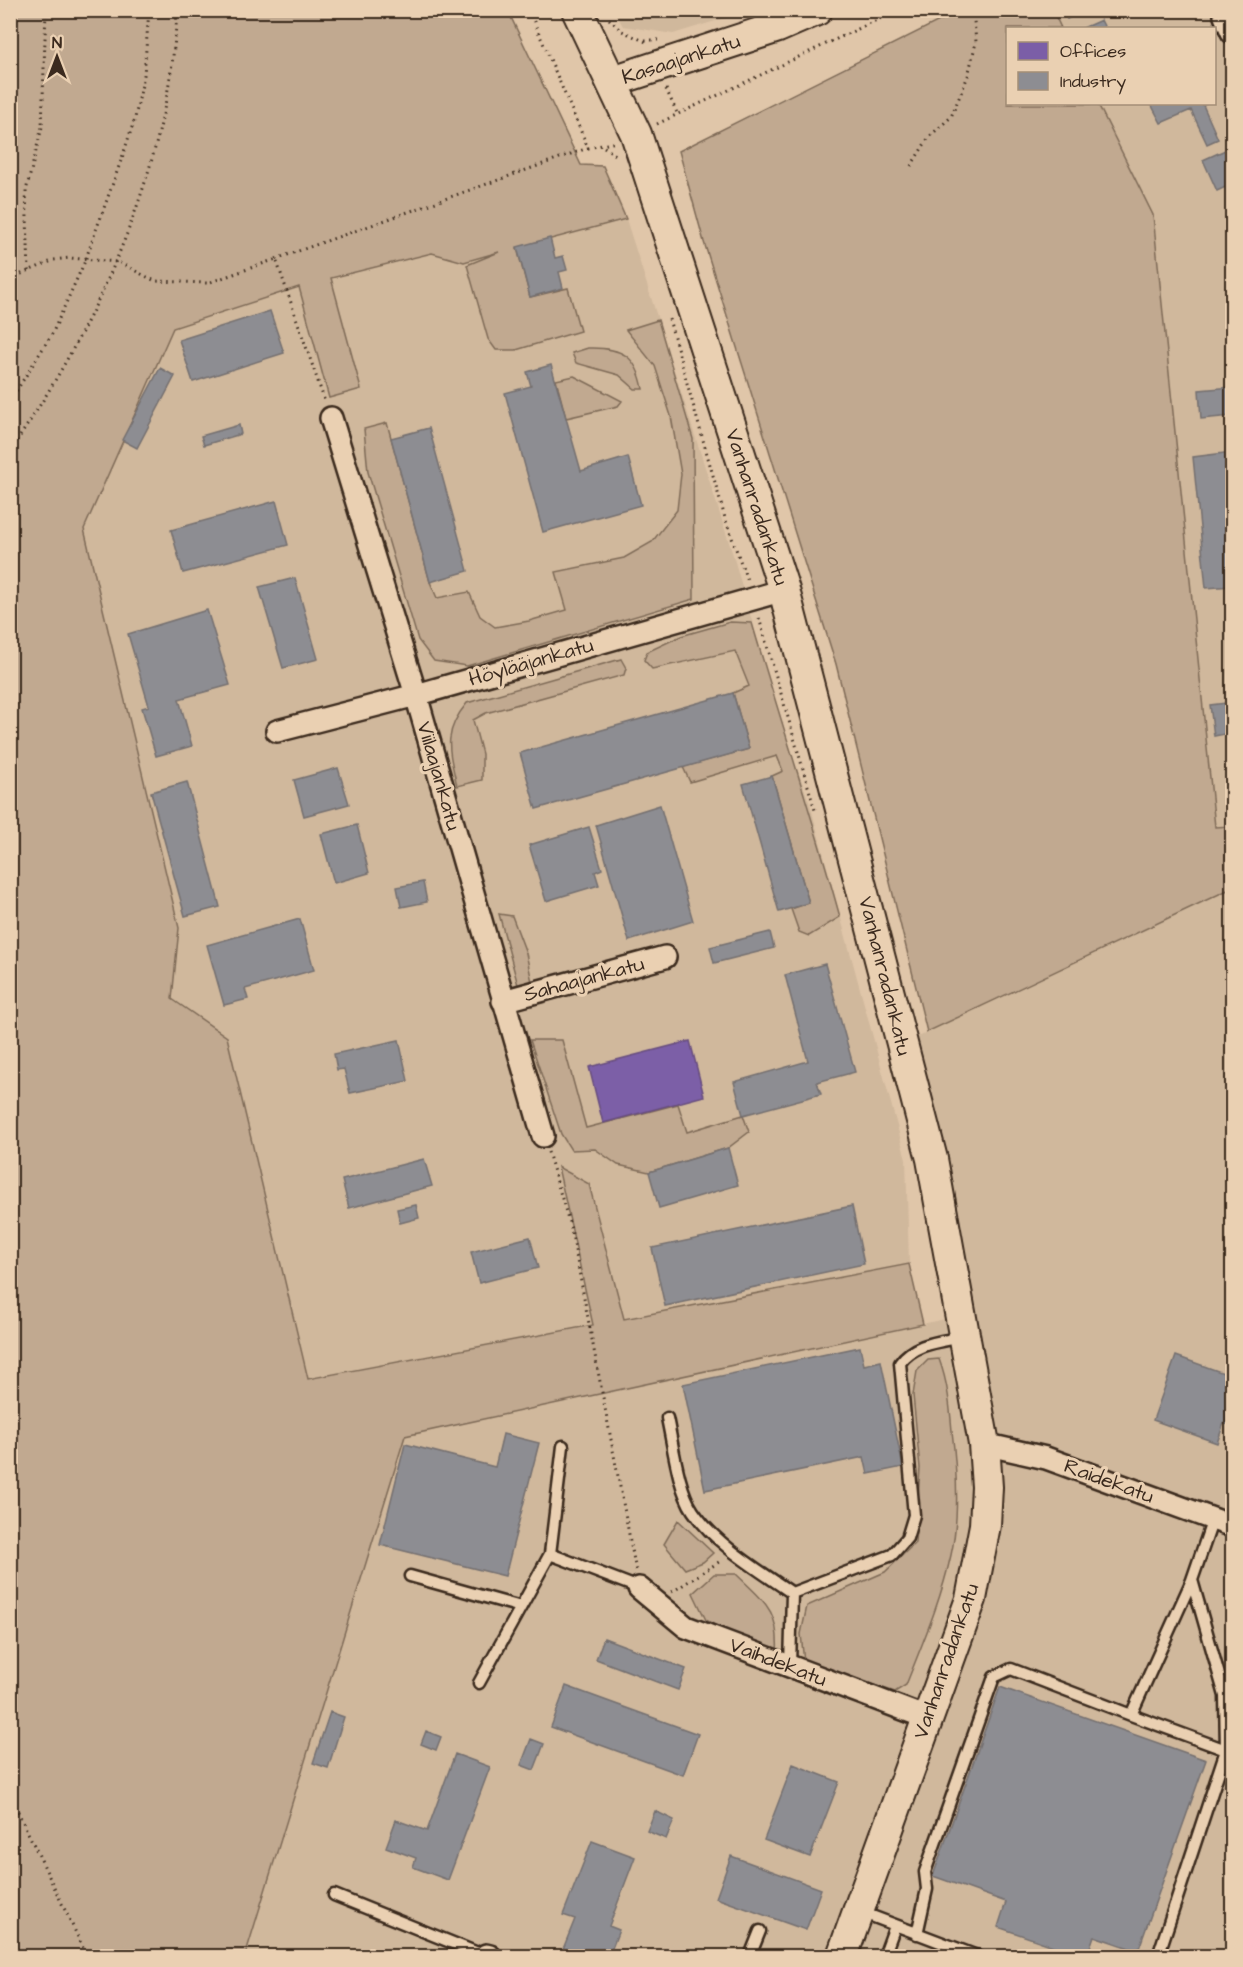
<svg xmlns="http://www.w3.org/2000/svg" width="1243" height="1967" font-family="'Architects Daughter',sans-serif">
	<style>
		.built { fill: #d0b89c; fill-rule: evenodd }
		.green { fill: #c1a990; stroke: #7e6a57; stroke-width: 1.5 }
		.offices { fill: #7b5ea7; stroke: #684e7e; stroke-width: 1.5 }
		.industry { fill: #8d8d92; stroke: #746f6f; stroke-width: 1.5 }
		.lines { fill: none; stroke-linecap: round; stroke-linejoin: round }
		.lane-casing { stroke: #3b2a1e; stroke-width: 15 }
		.street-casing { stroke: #3b2a1e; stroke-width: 26 }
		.secondary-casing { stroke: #3b2a1e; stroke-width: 34 }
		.path { stroke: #3b2a1e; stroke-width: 3; stroke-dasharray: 1.5 4.5; stroke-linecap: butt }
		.lane { stroke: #ead0b2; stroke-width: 10 }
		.street { stroke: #ead0b2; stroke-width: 21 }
		.secondary { stroke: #ead0b2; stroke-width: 30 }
		.labels { text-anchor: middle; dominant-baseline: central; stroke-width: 6; stroke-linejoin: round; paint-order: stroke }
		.street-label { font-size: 21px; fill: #3b2a1e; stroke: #ead0b2 }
	</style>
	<rect width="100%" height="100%" fill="#e0c6a9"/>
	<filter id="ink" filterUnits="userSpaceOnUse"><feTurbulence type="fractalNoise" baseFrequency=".0167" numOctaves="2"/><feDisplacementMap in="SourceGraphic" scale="12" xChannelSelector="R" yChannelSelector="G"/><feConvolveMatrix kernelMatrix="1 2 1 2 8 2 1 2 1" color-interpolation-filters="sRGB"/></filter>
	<g filter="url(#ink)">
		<path class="built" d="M614,11h134l-75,23 -50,-8z
			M1053,11h179v815l-17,2 -62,-613 -55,-111h116v-76h-153z
			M626,219l107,336 52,181 25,68 96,355 3,105 -286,55 -33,-135 -31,-16 34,157 -285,54 -81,-342 -55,-38 7,-71 -95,-399 89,-201 126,-41 31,111 31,-9 -30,-111 101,-25 32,9z
			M1232,888v1068h-987l160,-520 540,-117 22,105 -56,-384zM939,1359l6,17 4,26 -54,290 -91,-30 3,-56 78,-34 30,-29 5,-75 -7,-73z"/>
		<path class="green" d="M961,10l92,1 8,17h-53v76h90l55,111 62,612 17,-1v62l-305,144 -91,-368 -132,-422 -25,-91z
			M11,11h497l73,154 22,1 23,53 -109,29 13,49 38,-9 12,43 -64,19h-20l-8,-11 -21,-74 32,-13 -35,10 -32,-9 -101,25 30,111 -32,9 -30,-111 -126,41 -89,201 95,399 -7,71 55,38 81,342 285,-54 -35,-158 31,17 35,135 285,-55 14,60 -518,112 -160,520h-234z
			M658,320l35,119 1,160 -227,67 -33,-5 -16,-21 -50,-168 -4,-43 23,-6 43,159 7,16 32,-6 11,24 15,11 34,-6 38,-11 -11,-38 68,-14 28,-16 25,-32 4,-36 -10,-58 -16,-50 -29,-36z
			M588,348c34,-1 49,8 55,41h-8l-16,-14 -43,-12 -4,-10z
			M574,376l48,25 -4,5 -52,12 -10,-38z
			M730,622l22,1c29,99 61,196 88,294l-31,19 -10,-4 -8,-23 18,-6 -37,-127 11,-5 -6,-15 -87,26 -7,-15 66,-18 -16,-56 16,-7 -14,-35 -83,18 -8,-9 3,-8 34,-16z
			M621,659l5,9 -2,7 -138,38 -13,7 9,34v26l-25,6c-8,-36 -15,-53 10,-83z
			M499,914l13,2 14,37 6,29 -13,7z
			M530,1040h32l24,88 92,-24 9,28 56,-17 6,17 -21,16 -79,24 -31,-7 -23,-16 -24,1 -10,-16z
			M939,1359c9,24 11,48 13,72 5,40 8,85 -1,124 -10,45 -28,87 -45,130l-11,7 -91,-30 -3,-28 6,-28 78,-34 30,-29 5,-75 -7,-73 4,-24 11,-11z
			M678,1520l35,33 -10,9 -18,7 -21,-25z
			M714,1574h22c29,28 44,37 41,80l-47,-20 -24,-14 -13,-27z"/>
		<path class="offices" d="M690,1041l14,55 -101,27 -14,-56z"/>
		<path class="industry" d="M1063,10h22l-18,9z
			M1101,20l4,8h-22z
			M1151,104h55l-3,1 15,34 -11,5 -16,-34 -30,13z
			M1232,147v37l-15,7 -14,-31z
			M550,238l5,20 8,-2 4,14 -8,2 4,16 -33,9 -13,-50z
			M270,311l14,42 -91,29 -14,-42z
			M551,365l30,106 47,-14 13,48 -98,27 -38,-139 26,-7 -4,-14z
			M160,368l15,8 -38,72 -15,-8z
			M1232,387v29l-31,3 -2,-29z
			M239,425l2,9 -37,11 -3,-9z
			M429,428l39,143 -38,11 -39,-144z
			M1232,452v134l-26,2 -13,-131z
			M276,501l12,44 -105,28 -12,-43z
			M295,578l23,81 -35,9 -24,-81z
			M207,610l23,75 -51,14 13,47 -36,10 -14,-48 7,-2 -21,-72z
			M733,693l16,56 -213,60 -16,-56z
			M1226,703l4,30 -16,3 -4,-31z
			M1229,767h3v36z
			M338,768l11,36 -45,12 -10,-36z
			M772,776l37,127 -30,9 -36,-128z
			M187,782l33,125 -35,9 -34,-124z
			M660,805l33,116 -64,20 -33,-116z
			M357,825l12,48 -35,10 -13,-49z
			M589,827l13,42 -7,3 4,13 -53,16 -17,-56z
			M423,882l4,20 -26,5 -4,-20z
			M300,919l14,51 -69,19 3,10 -24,6 -17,-60z
			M770,932l4,16 -60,15 -4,-16z
			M825,964l30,108 -38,10 4,12 -78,21 -9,-33 74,-21 -23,-86z
			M399,1040l9,41 -58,12 -6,-24 -7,1 -3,-16z
			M728,1148l10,37 -79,23 -10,-36z
			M424,1159l8,27 -83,22 -7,-28z
			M416,1205l3,13 -19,5 -3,-14z
			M852,1206l12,58 -199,42 -13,-58z
			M530,1237l8,31 -59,15 -8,-31z
			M860,1347l4,18 17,-4 22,106 -35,7 -4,-17 -159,33 -22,-106z
			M1176,1356l56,20v50l-8,-3 -7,20 -64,-23z
			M503,1434l36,9 -34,133 -125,-31 25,-101 90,23z
			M604,1638l82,31 -8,21 -82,-31z
			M566,1686l132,48 -15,41 -132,-48z
			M1000,1687l206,73 -68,191 -44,-15 -7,20h-5l-84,-29 8,-25 -73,-26z
			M330,1712l14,5 -16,51 -15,-5z
			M426,1731l15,6 -5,13 -15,-6z
			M531,1739l13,5 -10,26 -13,-5z
			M455,1754l35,13 -42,113 -35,-13 3,-9 -30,-11 10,-27 31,11z
			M793,1764l46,18 -29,75 -46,-17z
			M655,1811l19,9 -8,19 -19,-8z
			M592,1841l43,16 -26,69 10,4 -10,26h-26l-20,-7 12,-30 -12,-4z
			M731,1856l90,33 -15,41 -90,-32z"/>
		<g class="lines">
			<defs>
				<path id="lane" d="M667,1418c6,27 11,71 26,93 23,34 66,59 99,82l-2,73
					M563,1446l-13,108 89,34
					M410,1576l111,31
					M1192,1580l-61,135 95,35
					M792,1593l100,-38 15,-17 7,-23 -14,-152c14,-20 40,-21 63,-26
					M479,1683l71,-129
					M334,1895l151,61
					M861,1912l116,44
					M917,1934l10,-45 -2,-17 69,-195 17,-8 120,46
					M750,1956l10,-25
					M884,1956l11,-30
					M1158,1956l68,-206 -1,-54 -33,-116 21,-61"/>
				<path id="street" d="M1225,16l7,16
					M331,418l85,277 127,441
					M277,731l139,-36 368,-105
					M503,1001l162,-44
					M984,1444l62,14 186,68
					M639,1588l47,39 241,91
					M486,1955l4,1"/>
				<path id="secondary" d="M577,10l59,124 148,456 148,569 52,285 3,43 -2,38 -14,74 -129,357
					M613,81l165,-54 39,-17"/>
			</defs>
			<use href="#lane" class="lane-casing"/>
			<use href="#street" class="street-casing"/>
			<use href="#secondary" class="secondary-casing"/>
			<path class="path" d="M529,10l59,138 28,-6
				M609,19l13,12 24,11
				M645,40h13
				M666,89l12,26
				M657,124l241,-114
				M604,147l13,9
				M911,166l18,-29 22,-20 17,-41 8,-34 -3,-32
				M276,259l312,-111
				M29,271l-3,-80 16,-64 4,-117
				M10,279l44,-19 15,-2 49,4 37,19 53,2 68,-24 49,143
				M669,319l56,199 22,62
				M10,401l42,-67 33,-73 38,-106 12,-37 9,-43 5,-65
				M10,451c89,-130 159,-282 167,-441
				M759,618l56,192
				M548,1152l23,77 65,342
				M672,1592l50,-32
				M10,1795l77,161"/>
			<use href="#lane" class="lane"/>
			<use href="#street" class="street"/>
			<use href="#secondary" class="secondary"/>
		</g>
	</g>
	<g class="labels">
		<g class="street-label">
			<text transform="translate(681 59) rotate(-18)">Kasaajankatu</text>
			<text transform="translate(757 507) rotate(72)">Vanhanradankatu</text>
			<text transform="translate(531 662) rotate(-16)">Höylääjankatu</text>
			<text transform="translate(439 776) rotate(74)">Viilaajankatu</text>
			<text transform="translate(885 976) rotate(76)">Vanhanradankatu</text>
			<text transform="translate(584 979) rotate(-15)">Sahaajankatu</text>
			<text transform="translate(1109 1481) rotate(20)">Raidekatu</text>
			<text transform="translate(946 1661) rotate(-71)">Vanhanradankatu</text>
			<text transform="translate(778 1662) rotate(21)">Vaihdekatu</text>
		</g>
	</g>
	<rect width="1243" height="1967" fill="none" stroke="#ead0b2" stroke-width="36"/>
	<rect x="18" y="18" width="1207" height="1931" fill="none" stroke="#3b2a1e" stroke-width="2" filter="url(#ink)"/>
	<rect x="1006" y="27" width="210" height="78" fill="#ead0b2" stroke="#a48e77" stroke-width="1.5"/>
	<rect x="1018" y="42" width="30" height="18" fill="#7b5ea7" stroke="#a48e77" stroke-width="1.5"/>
	<text x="1060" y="57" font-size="18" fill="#3b2a1e">Offices</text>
	<rect x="1018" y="72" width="30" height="18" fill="#8d8d92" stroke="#a48e77" stroke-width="1.5"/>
	<text x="1060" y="87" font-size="18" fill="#3b2a1e">Industry</text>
	<g transform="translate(57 57)" stroke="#ead0b2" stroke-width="4.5" paint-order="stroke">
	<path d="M0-4.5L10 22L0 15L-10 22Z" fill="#3b2a1e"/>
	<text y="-9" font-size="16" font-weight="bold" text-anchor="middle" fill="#3b2a1e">N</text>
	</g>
</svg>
